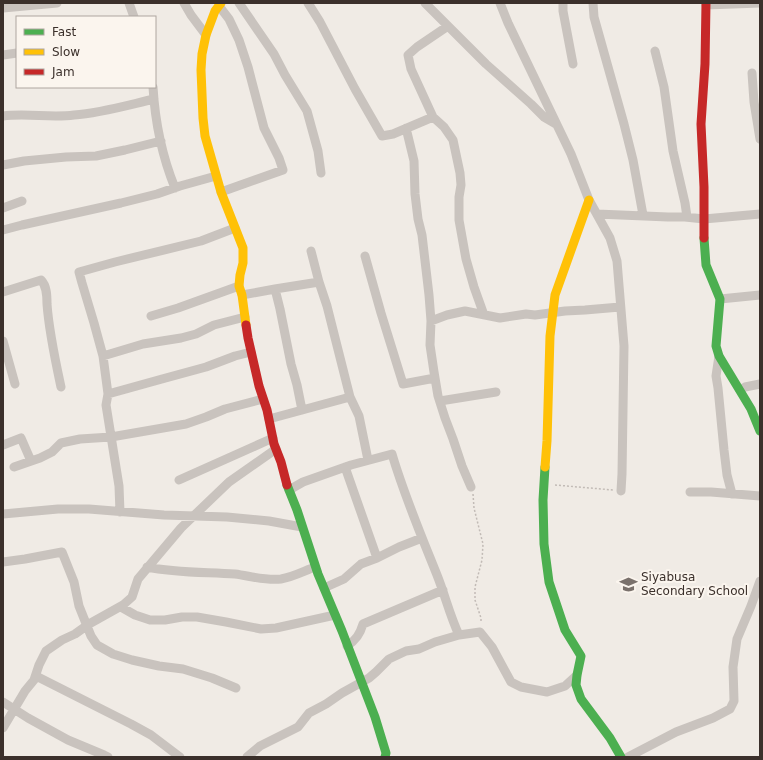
<svg xmlns="http://www.w3.org/2000/svg" width="763" height="760" font-family="'DejaVu Sans',sans-serif">
	<style>
		.lines { fill: none; stroke-linecap: round; stroke-linejoin: round }
		.path { stroke: #c2bbb6; stroke-width: 1.5; stroke-dasharray: 2 2; stroke-linecap: butt }
		.street { stroke: #c9c3be; stroke-width: 9 }
		.fast { stroke: #4caf50; stroke-width: 9 }
		.slow { stroke: #ffc107; stroke-width: 9 }
		.jam { stroke: #c62828; stroke-width: 9 }
		.labels { text-anchor: middle; dominant-baseline: central; stroke-width: 4; stroke-linejoin: round; paint-order: stroke }
		.poi-label { font-size: 12px; fill: #3b302b; stroke: #fbf5ee; text-anchor: start }
	</style>
	<rect width="100%" height="100%" fill="#f0ebe5"/>
	<g class="lines">
		<path class="path" d="M555,485l58,5
			M473,494l1,14 9,36 -1,16 -7,27v13l6,18v5"/>
		<path class="street" d="M129,3l5,14
			M184,3l7,12 15,20
			M239,3l35,51 11,21 22,36 11,40 3,22
			M308,3l12,19 35,67 27,47 11,-2 40,-17
			M425,3l61,61 45,40 13,13 12,7
			M500,3l8,20 63,131 18,46 21,38 7,23 7,85 -2,128 -1,17
			M563,3v8l10,53
			M593,3l1,14 30,107 9,36 10,55
			M706,5l54,-2
			M219,6l10,13 10,21 9,27 16,61 15,30 4,12 -62,22
			M3,8l54,-5
			M448,26l-31,21 -9,8 3,14 22,48 11,10 9,13 7,33 1,12 -2,12v23l7,39 8,28 10,28
			M655,51l9,36 9,64 12,52 2,14
			M3,55l14,-2
			M752,73l2,29 6,37
			M153,87c2,34 9,69 22,101
			M3,116c24,-3 48,2 71,-1 27,-2 54,-10 80,-16
			M406,128l8,33 1,33 3,25 4,16 7,60 2,26 -1,24 4,27 4,24 7,22 8,21 9,27 9,21
			M3,165l21,-4 42,-4 30,-1 29,-6 36,-9
			M3,208l19,-7
			M597,214l71,3h17l19,2 56,-5
			M3,230l19,-5 99,-22 36,-9 23,-8 36,-10
			M311,251l8,31 8,24 23,91 9,19 9,44
			M365,256l16,57 22,71 32,-6
			M275,289l5,20 11,55 6,21 5,25
			M3,292l38,-12c6,6 6,16 6,24 2,28 8,55 14,83
			M242,295l33,-6 44,-7
			M720,299l40,-4
			M151,316l27,-8 61,-22
			M431,321l16,-6 18,-4 35,7 26,-4 9,1 30,-4 20,-1 35,-3
			M3,341l12,43
			M103,356l40,-12 38,-6 15,-4 18,-9 31,-8
			M719,356l-3,20 2,12 6,62 3,25 5,19
			M740,390l5,-3 15,-3
			M108,394l54,-15 44,-12 29,-11 16,-4
			M440,401l56,-9
			M269,419l81,-22
			M3,445l18,-7 10,23
			M14,467l26,-9 12,-6 9,-9 19,-4 31,-2 75,-13 20,-7 19,-8 38,-10
			M345,467l32,91
			M179,480l94,-42
			M289,490l14,-8 48,-17 41,-11c12,41 29,81 45,121 8,20 13,41 22,60
			M690,492h21l49,4
			M120,512l-1,-26 -13,-81 2,-11 -5,-38 -9,-33 -12,-40 -3,-11 36,-10 86,-21 34,-13
			M3,514l55,-5h31l75,6 63,2 42,4 33,6
			M3,562l22,-3 37,-7 12,30 5,24 12,30 6,9 16,9 19,6 27,6 24,3 29,9 24,10
			M147,567c29,6 59,5 88,7 15,2 31,7 46,5 12,-2 23,-8 34,-12
			M324,588l20,-9 17,-15 16,-6 22,-11 23,-9
			M121,607l14,8 15,5h15l17,-3h15l29,5 35,7 15,-1 59,-13
			M347,646c9,-6 13,-12 16,-22l80,-34
			M36,676l95,48 20,11 29,22
			M3,702l25,16 40,22 36,15 4,2
			M3,728l22,-37 9,-11 5,-15 7,-14 16,-11 13,-6 14,-10 34,-19 9,-8 6,-18 43,-51 48,-46 47,-33
			M247,757l13,-11 38,-19 11,-14 17,-9 16,-11 27,-15 7,-6 13,-13 17,-8 13,-2 16,-7 24,-7 21,-3 12,15 19,35 10,5 26,5 18,-6 12,-11
			M628,757l48,-25 37,-14 17,-9 4,-8 -1,-34 4,-28 14,-33 9,-25"/>
		<path class="fast" d="M704,238l2,27 14,34 -4,47 3,10 32,53 9,22
			M545,467l-2,33 1,44 5,38 16,48 16,26 -4,19 -1,10 5,14 29,39 11,19
			M287,485l10,25 21,64 24,57 33,86 11,36 -1,4"/>
		<path class="slow" d="M221,3l-6,8 -9,24 -4,19 -1,16 2,48 2,18 16,56 22,56v15l-3,12 -1,11 3,9 4,30
			M545,467l2,-26 3,-105 5,-41 34,-95"/>
		<path class="jam" d="M704,238v-51l-3,-63 4,-60 1,-61
			M246,325l2,13 11,48 8,24 7,34 7,18 6,23"/>
	</g>
	<defs>
		<symbol id="school-bare" viewBox="-9 -9 18 18"><path d="M0-5L7-2L0 1L-7-2ZM-4 1L0 2.5L4 1V4Q0 6-4 4Z" fill="#7a716c" stroke="#fbf5ee" stroke-width="2.5" paint-order="stroke"/></symbol>
	</defs>
	<g fill-rule="evenodd">
		<use href="#school-bare" x="616" y="572" width="25" height="25"/>
	</g>
	<g class="labels">
		<g class="poi-label">
			<text x="641" y="577">Siyabusa<tspan x="641" dy="14">Secondary School</tspan></text>
		</g>
	</g>
	<rect width="763" height="760" fill="none" stroke="#3b302b" stroke-width="8"/>
	<rect x="16" y="16" width="140" height="72" fill="#fbf5ee" stroke="#aea6a0"/>
	<rect x="24" y="29" width="20" height="6" fill="#4caf50" stroke="#aea6a0"/>
	<text x="52" y="36" font-size="12" fill="#3b302b">Fast</text>
	<rect x="24" y="49" width="20" height="6" fill="#ffc107" stroke="#aea6a0"/>
	<text x="52" y="56" font-size="12" fill="#3b302b">Slow</text>
	<rect x="24" y="69" width="20" height="6" fill="#c62828" stroke="#aea6a0"/>
	<text x="52" y="76" font-size="12" fill="#3b302b">Jam</text>
</svg>
